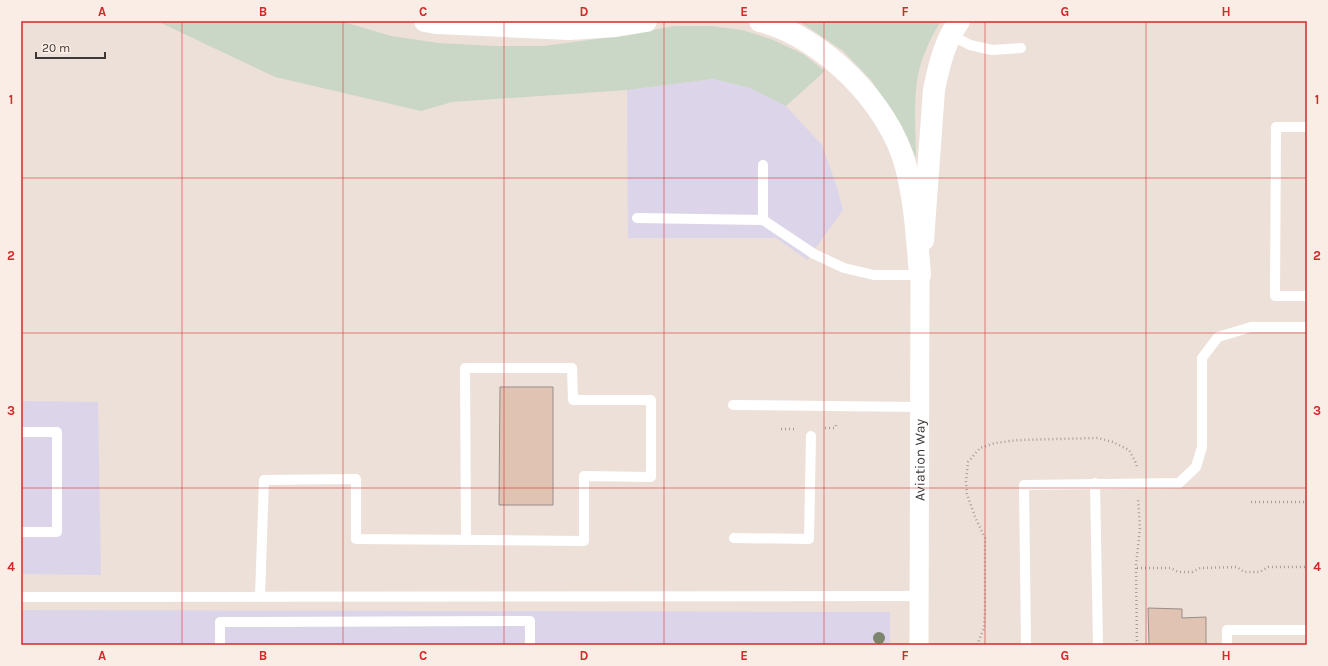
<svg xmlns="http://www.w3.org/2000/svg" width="1328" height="666" font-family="Karla,sans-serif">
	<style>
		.industrial { fill: #dcd5ea }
		.green { fill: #cad7c6 }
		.building { fill: #e1c3b4; stroke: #998d87 }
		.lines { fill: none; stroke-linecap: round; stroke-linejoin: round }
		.path { stroke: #a89e98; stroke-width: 2.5; stroke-dasharray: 1 3; stroke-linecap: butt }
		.service { stroke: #fff; stroke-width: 10 }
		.minor { stroke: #fff; stroke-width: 19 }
		.secondary { stroke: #fff; stroke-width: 22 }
		.motorway { stroke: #fff; stroke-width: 22 }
		.tree { fill: #7c866e }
		.grid { fill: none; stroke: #d62828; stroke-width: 1; stroke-opacity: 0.55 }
		.labels { text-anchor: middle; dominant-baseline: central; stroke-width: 3; stroke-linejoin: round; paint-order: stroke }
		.street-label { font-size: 14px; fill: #3e3936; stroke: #faede6 }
		.neatline { fill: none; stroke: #d62828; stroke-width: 1.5 }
		.grid-label { font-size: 13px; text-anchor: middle; font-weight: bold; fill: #d62828 }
	</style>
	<rect width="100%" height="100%" fill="#ede0d9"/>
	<path class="industrial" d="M713,79l37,9 36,18 36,39 14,39 7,26 -36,50 -31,-22h-148l-1,-148z
		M21,401l77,1 3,173 -80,-1z
		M21,610l869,2v33h-869z"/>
	<path class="green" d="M162,21h179l50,15 48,7 57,3h48l74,-10 57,-10h35l32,4 29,9 32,15 22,17 -39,35 -36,-18 -37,-9 -86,11 -175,12 -31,9 -146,-34 -114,-54z
		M799,21h142c-10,16 -19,35 -23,54 -5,27 -2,56 -2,83l-16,-35 -29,-43 -28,-29z"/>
	<path class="building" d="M500,387h53v118h-54z
		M1148,608l34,1v9l24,-1v28h-57z"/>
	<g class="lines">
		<path class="path" d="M825,428h10l2,-5
			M781,429h15
			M1251,502h56
			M1137,568h34l7,4h14l8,-4 37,-1 7,5h16l8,-5h39
			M977,645l7,-17 1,-17v-73l-10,-21 -8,-23 -1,-12 2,-20 12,-14 15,-5 23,-3 80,-2 15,4 16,8 7,13 1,5
			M1137,645l-1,-80 4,-37 -2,-29"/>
		<path class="service" d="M951,35l19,10 22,5 29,-2
			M1307,127h-31l-1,169h32
			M763,165v55
			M637,218l126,2 51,34 30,14 30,7h46
			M733,405l187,2
			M21,432h36v100h-36
			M1095,483l3,162
			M734,538l75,1 2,-103
			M21,597l898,-1
			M260,597l4,-117 92,-1v60l228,2v-65l67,1v-77h-78l-1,-32h-107l1,172
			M220,645v-23l310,-1v24
			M1026,645l-2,-160 155,-2 17,-16 6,-20v-89l16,-21 33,-10h56
			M1227,645v-15h80"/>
		<path class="minor" id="s1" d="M919,645l1,-370"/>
		<path class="secondary" d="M923,240l11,-150c5,-25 11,-49 25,-69"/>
		<path class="motorway" d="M425,21l11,2 133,6 47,-3 30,-5
			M760,21c62,15 130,83 146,146 9,35 11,72 14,108"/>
	</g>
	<circle class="tree" cx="879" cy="638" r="6"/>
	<path class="grid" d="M182,21v624M343,21v624M504,21v624M664,21v624M824,21v624M985,21v624M1146,21v624M21,178h1286M21,333h1286M21,488h1286"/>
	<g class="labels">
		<g class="street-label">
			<text stroke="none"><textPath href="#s1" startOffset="185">Aviation Way</textPath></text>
		</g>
	</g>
	<rect width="1328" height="666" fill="none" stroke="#faede6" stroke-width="44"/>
	<path d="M36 52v6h69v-6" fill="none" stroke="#3e3936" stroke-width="2"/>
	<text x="42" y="52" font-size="12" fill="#3e3936" stroke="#faede6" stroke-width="3" paint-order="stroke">20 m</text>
	<rect x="22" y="22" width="1284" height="622" class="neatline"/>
	<g class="grid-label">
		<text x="102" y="16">A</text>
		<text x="263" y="16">B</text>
		<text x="423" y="16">C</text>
		<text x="584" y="16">D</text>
		<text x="744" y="16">E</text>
		<text x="905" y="16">F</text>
		<text x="1065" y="16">G</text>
		<text x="1226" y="16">H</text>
		<text x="11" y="104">1</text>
		<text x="1317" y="104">1</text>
		<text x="11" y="260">2</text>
		<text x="1317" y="260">2</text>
		<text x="11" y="415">3</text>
		<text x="1317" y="415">3</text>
		<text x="11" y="571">4</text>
		<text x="1317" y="571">4</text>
		<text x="102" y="660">A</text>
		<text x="263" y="660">B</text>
		<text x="423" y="660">C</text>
		<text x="584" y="660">D</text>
		<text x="744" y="660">E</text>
		<text x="905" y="660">F</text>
		<text x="1065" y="660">G</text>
		<text x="1226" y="660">H</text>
	</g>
</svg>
